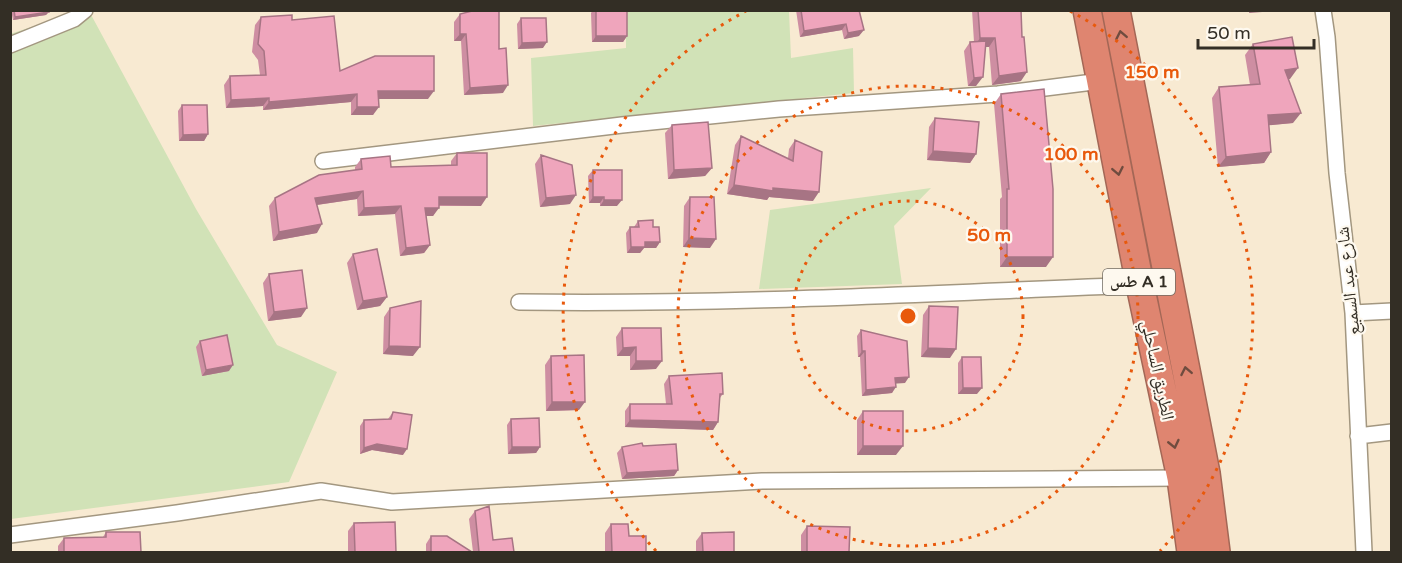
<svg xmlns="http://www.w3.org/2000/svg" width="1402" height="563" font-family="'Varela Round','Noto Naskh Arabic',sans-serif">
	<style>
		.green { fill: #d1e2b7 }
		.lines { fill: none; stroke-linecap: round; stroke-linejoin: round }
		.street-casing { stroke: #a39780; stroke-width: 18 }
		.highway-casing { stroke: #a36756; stroke-width: 30 }
		.street { stroke: #fff; stroke-width: 15 }
		.highway { stroke: #df8570; stroke-width: 27 }
		.wall { fill: #ce8ea2 }
		.shaded-wall { fill: #a77484 }
		.building { fill: #efa5bc; stroke: #a77484; stroke-width: 1.5 }
		.oneway { stroke: #6f4c3f }
		.ring { fill: none; stroke: #e8590c; stroke-width: 3; stroke-dasharray: 3 6 }
		.labels { text-anchor: middle; dominant-baseline: central; stroke-width: 4.5; stroke-linejoin: round; paint-order: stroke }
		.shield { fill: #fef9ef; stroke: #706b62; stroke-width: 1.5 }
		.shield-label { font-size: 16px; font-weight: bold; fill: #332e25 }
		.street-label { font-size: 18px; fill: #332e25; stroke: #fef9ef }
		.centre { fill: #e8590c; stroke: #fef9ef; stroke-width: 3 }
		.ring-label { font-size: 18px; text-anchor: middle; font-weight: bold; fill: #e8590c; stroke: #fef9ef; stroke-width: 4.5; stroke-linejoin: round; paint-order: stroke }
	</style>
	<rect width="100%" height="100%" fill="#f8ead2"/>
	<path class="green" d="M81,11h8l107,198 81,136 60,27 -48,110 -278,37 -1,-485z
		M626,11h163l2,47 62,-10 1,45 -321,33 -2,-68 95,-10z
		M931,188l-37,38 8,58 -143,5 11,-79z"/>
	<g class="lines">
		<defs>
			<path id="street" d="M1323,10l4,27 10,136 16,140 11,239
				M10,45l64,-26 11,-9
				M323,161l299,-36 157,-16 219,-15 103,-13
				M519,302c207,3 414,-9 621,-17
				M1353,313l39,-2
				M1358,436l34,-4
				M10,535l167,-22 144,-22 71,11 370,-21 419,-3"/>
			<path id="highway" d="M1087,10l53,275 41,193 10,74
				M1116,10l90,463 10,79"/>
		</defs>
		<use href="#street" class="street-casing"/>
		<use href="#highway" class="highway-casing"/>
		<use href="#street" class="street"/>
		<use href="#highway" class="highway"/>
	</g>
	<path class="wall" d="M11,10h37l-2,5 -33,5z
		M593,10h34v26l-4,6h-31l-1,-29z
		M796,10h63v26l-15,3 -2,-9 -42,7z
		M972,10h49v71l-29,4 -3,-38h-4l-9,39h-8l-4,-35 6,-9h4z
		M460,14l39,35 4,44 -39,2 -3,-54h-7v-19z
		M261,17l31,3 48,51 88,28h-49l-6,16h-22v-13l-88,8v-4l-37,2 -2,-23 6,-9 30,-1 -2,-15 -6,-8 3,-27z
		M521,18l22,30 -25,1 -1,-25z
		M1253,44l37,35h-2l5,44 -24,2 2,27 -7,11 -46,4 -6,-69 7,-11 31,-2 -5,-30z
		M1001,94l45,173h-46v-68l2,-2 -8,-93z
		M182,105l26,29 -4,7h-25l-1,-30z
		M935,118l41,36 -6,9 -43,-3 2,-33z
		M672,125l40,43 -7,8 -37,3 -3,-46z
		M741,136l47,22 1,-9 6,-9 18,61 -44,-4 -2,3 -40,-6 8,-49z
		M457,153l24,53h-42l-6,10h-7l4,29 -6,8 -24,3 -5,-42 -37,2 -1,-17 -40,6v28l-44,8 -4,-35 6,-8 80,-28v-3l6,-8 30,8 60,-2v-4z
		M541,155l29,49 -30,3 -5,-43z
		M593,170l24,36h-17v-3h-11l-1,-27z
		M690,197l20,51 -27,-1 1,-41z
		M638,221l15,6 7,15 -4,6h-12l-4,5h-13l-1,-20 4,-6h4z
		M353,254l34,43 -7,9 -23,4 -10,-47z
		M269,274l32,43 -33,4 -5,-38z
		M929,306l21,52 -29,-1 2,-42z
		M390,308l23,48 -30,-2 1,-37z
		M622,328l34,41 -26,1v-14h-13l-1,-19z
		M861,330l44,53h-10l-3,10 -30,3 -2,-39h-2l-1,-21z
		M200,341l29,30 -27,5 -6,-29z
		M551,356l28,54 -33,1 -1,-46z
		M962,357l15,37h-19v-31z
		M669,376l54,18 -4,5 -1,23 -5,8 -88,-3v-16l5,-7h36l-2,-20z
		M863,411l33,44h-39v-35z
		M393,412l10,43 -31,-5 -12,4v-28l4,-6 24,-1z
		M511,419l29,28 -4,6 -28,1 -1,-29z
		M622,447l56,23 -4,6 -52,3 -5,-26z
		M475,511l18,29 21,12h-41l-4,-33z
		M354,523l42,29h-48v-21z
		M611,524l18,12 17,16h-41v-19z
		M807,526l42,26h-48v-17z
		M106,532l35,20h-83v-6l6,-8 39,-1z
		M702,533l32,19h-38v-11z
		M431,536l41,16h-46v-8z"/>
	<path class="shaded-wall" d="M1250,10h27v1l-28,2z
		M49,12l-3,3 -33,5 2,-3z
		M846,24l-4,6 -42,7 4,-6z
		M864,30l-5,6 -15,3 4,-6z
		M460,34h6l-5,7h-7z
		M596,36h31l-4,6h-31z
		M980,38h15l-6,9h-15z
		M547,42l-4,6 -25,1 4,-6z
		M1298,68l-8,11 -13,2 8,-11z
		M1027,72l-6,9 -29,4 7,-9z
		M983,77l-7,9h-8l6,-8z
		M508,85l-5,8 -39,2 6,-7z
		M378,91h56l-6,8h-55z
		M357,94l-6,8 -88,8 6,-8z
		M269,98l-6,8 -37,2 5,-8z
		M357,107h22l-6,8h-22z
		M1301,113l-8,10 -32,3 7,-11z
		M208,134l-4,7h-25l4,-6z
		M933,151l43,3 -6,9 -43,-3z
		M1271,152l-7,11 -46,4 8,-10z
		M712,168l-7,8 -37,3 6,-9z
		M734,185l39,3 46,4 -6,9 -44,-4 -2,3 -40,-6z
		M363,191l-6,8 -48,7 6,-8z
		M576,195l-6,9 -30,3 6,-9z
		M439,197h48l-6,9 -48,-1z
		M593,197h11l-4,6h-11z
		M604,200h18l-5,6h-17z
		M401,206l-6,8 -37,2 6,-8z
		M425,208h14l-6,8h-13z
		M322,224l-5,9 -44,8 6,-9z
		M689,238l27,1 -6,9 -27,-1z
		M645,242h15l-4,6h-12l-4,5h-13l4,-6z
		M430,245l-6,8 -24,3 6,-8z
		M1007,257h46l-7,10h-46z
		M387,297l-7,9 -23,4 6,-9z
		M307,308l-6,9 -33,4 6,-9z
		M389,346l31,1 -7,9 -30,-2z
		M636,347l-6,9h-13l6,-8z
		M928,348l28,1 -6,9 -29,-1z
		M862,351h3l-5,6h-2z
		M636,361h26l-6,8 -26,1z
		M233,365l-4,6 -27,5 4,-6z
		M909,377l-4,6 -15,1 5,-6z
		M896,387l-4,6 -30,3 4,-6z
		M963,388h19l-5,6h-19z
		M552,402h33l-6,8 -33,1z
		M630,420l88,2 -5,8 -88,-3z
		M377,444l30,5 -4,6 -31,-5 -12,4 4,-6z
		M863,446h40l-7,9h-39z
		M512,447h28l-4,6 -28,1z
		M678,470l-4,6 -52,3 5,-6z"/>
	<path class="building" d="M14,10h34l1,2 -34,5z
		M476,10h23v39l7,-1 2,37 -38,3 -4,-54h-6v-20z
		M596,10h31v26h-31z
		M801,10h58l5,20 -16,3 -2,-9 -42,7z
		M978,10h43l1,27h2l3,35 -28,4 -4,-38h-15z
		M292,15v5l42,-4 6,55 35,-15h59v35h-56l1,16h-22v-13l-88,8v-4l-38,2 -1,-24 36,-1 -2,-24 -6,-7 3,-27z
		M521,18h25l1,24 -25,1z
		M1292,37l6,31 -13,2 16,43 -33,2 3,37 -45,5 -7,-70 41,-3 -7,-40z
		M986,41l-3,36 -9,1 -4,-36z
		M1044,89l9,100v68h-46v-68h2l-8,-95z
		M182,105h25l1,29 -25,1z
		M935,118l44,4 -3,32 -43,-3z
		M708,122l4,46 -38,2 -2,-45z
		M741,136l52,25 2,-21 27,12 -3,40 -46,-4v3l-39,-6z
		M457,153h30v44h-48v11h-14l5,37 -24,3 -5,-42 -37,2 -1,-17 -48,7 7,26 -43,8 -4,-34 44,-23 43,-6 -1,-10 29,-3 1,11 66,-2z
		M541,155l31,10 4,30 -30,3z
		M593,170h29v30h-18v-3h-11z
		M690,197h24l2,42 -27,-1z
		M653,220v7h6l1,15h-15v5h-14l-1,-20h9l-1,-6z
		M377,249l10,48 -24,4 -10,-47z
		M302,270l5,38 -33,4 -5,-38z
		M421,301l-1,46 -31,-1 1,-38z
		M929,306l29,1 -2,42 -28,-1z
		M622,328h39l1,33h-26v-14l-13,1z
		M861,330l46,11 2,36 -14,1 1,9 -30,3 -1,-39h-3z
		M227,335l6,30 -27,5 -6,-29z
		M584,355l1,47h-33l-1,-46z
		M962,357h19l1,31h-19z
		M722,373l1,21h-3l-2,28 -88,-2v-16h42l-3,-28z
		M863,411h40v35h-40z
		M393,412l19,3 -5,34 -30,-5 -13,4v-28l27,-1z
		M539,418l1,29h-28l-1,-28z
		M642,443l1,3 33,-2 2,26 -51,3 -5,-26z
		M489,506l4,34 19,-2 2,14h-35l-4,-41z
		M395,522l1,30h-41l-1,-29z
		M611,524h17l1,12h17v16h-34z
		M807,526l43,1 -1,25h-42z
		M106,532h34l1,20h-77v-14l42,-1z
		M734,532v20h-31l-1,-19z
		M431,536h16l25,16h-41z"/>
	<defs><path id="oneway-chevron" d="M-2-3.5L2.5 0L-2 3.5" fill="none" stroke-width="1.6" stroke-linecap="round" stroke-linejoin="round" transform="scale(1.5)"/></defs>
	<g class="oneway">
		<use href="#oneway-chevron" transform="translate(1121 35) rotate(-101)"/>
		<use href="#oneway-chevron" transform="translate(1118 171) rotate(79)"/>
		<use href="#oneway-chevron" transform="translate(1186 371) rotate(-101)"/>
		<use href="#oneway-chevron" transform="translate(1174 444) rotate(77)"/>
	</g>
	<g class="ring">
		<circle cx="908" cy="316" r="115"/>
		<circle cx="908" cy="316" r="230"/>
		<path d="M656 551A345 345 0 0 1 746 11M1070 11A345 345 0 0 1 1160 551"/>
	</g>
	<g class="labels">
		<rect class="shield" x="1103" y="269" width="72" height="26" rx="4.5"/>
		<g class="shield-label">
			<text x="1139" y="282">طس A 1</text>
		</g>
		<g class="street-label">
			<text transform="translate(1348 281) rotate(-96)">شارع عبد السميع</text>
			<text transform="translate(1158 370) rotate(78)">الطريق الساحلي</text>
		</g>
	</g>
	<circle cx="908" cy="316" r="9" class="centre"/>
	<g class="ring-label">
		<text x="1152" y="78">150 m</text>
		<text x="1071" y="160">100 m</text>
		<text x="989" y="241">50 m</text>
	</g>
	<rect width="1402" height="563" fill="none" stroke="#332e25" stroke-width="24"/>
	<path d="M1198 39v9h116v-9" fill="none" stroke="#332e25" stroke-width="3"/>
	<text x="1207" y="39" font-size="18" fill="#332e25" stroke="#fef9ef" stroke-width="4.5" paint-order="stroke">50 m</text>
</svg>
